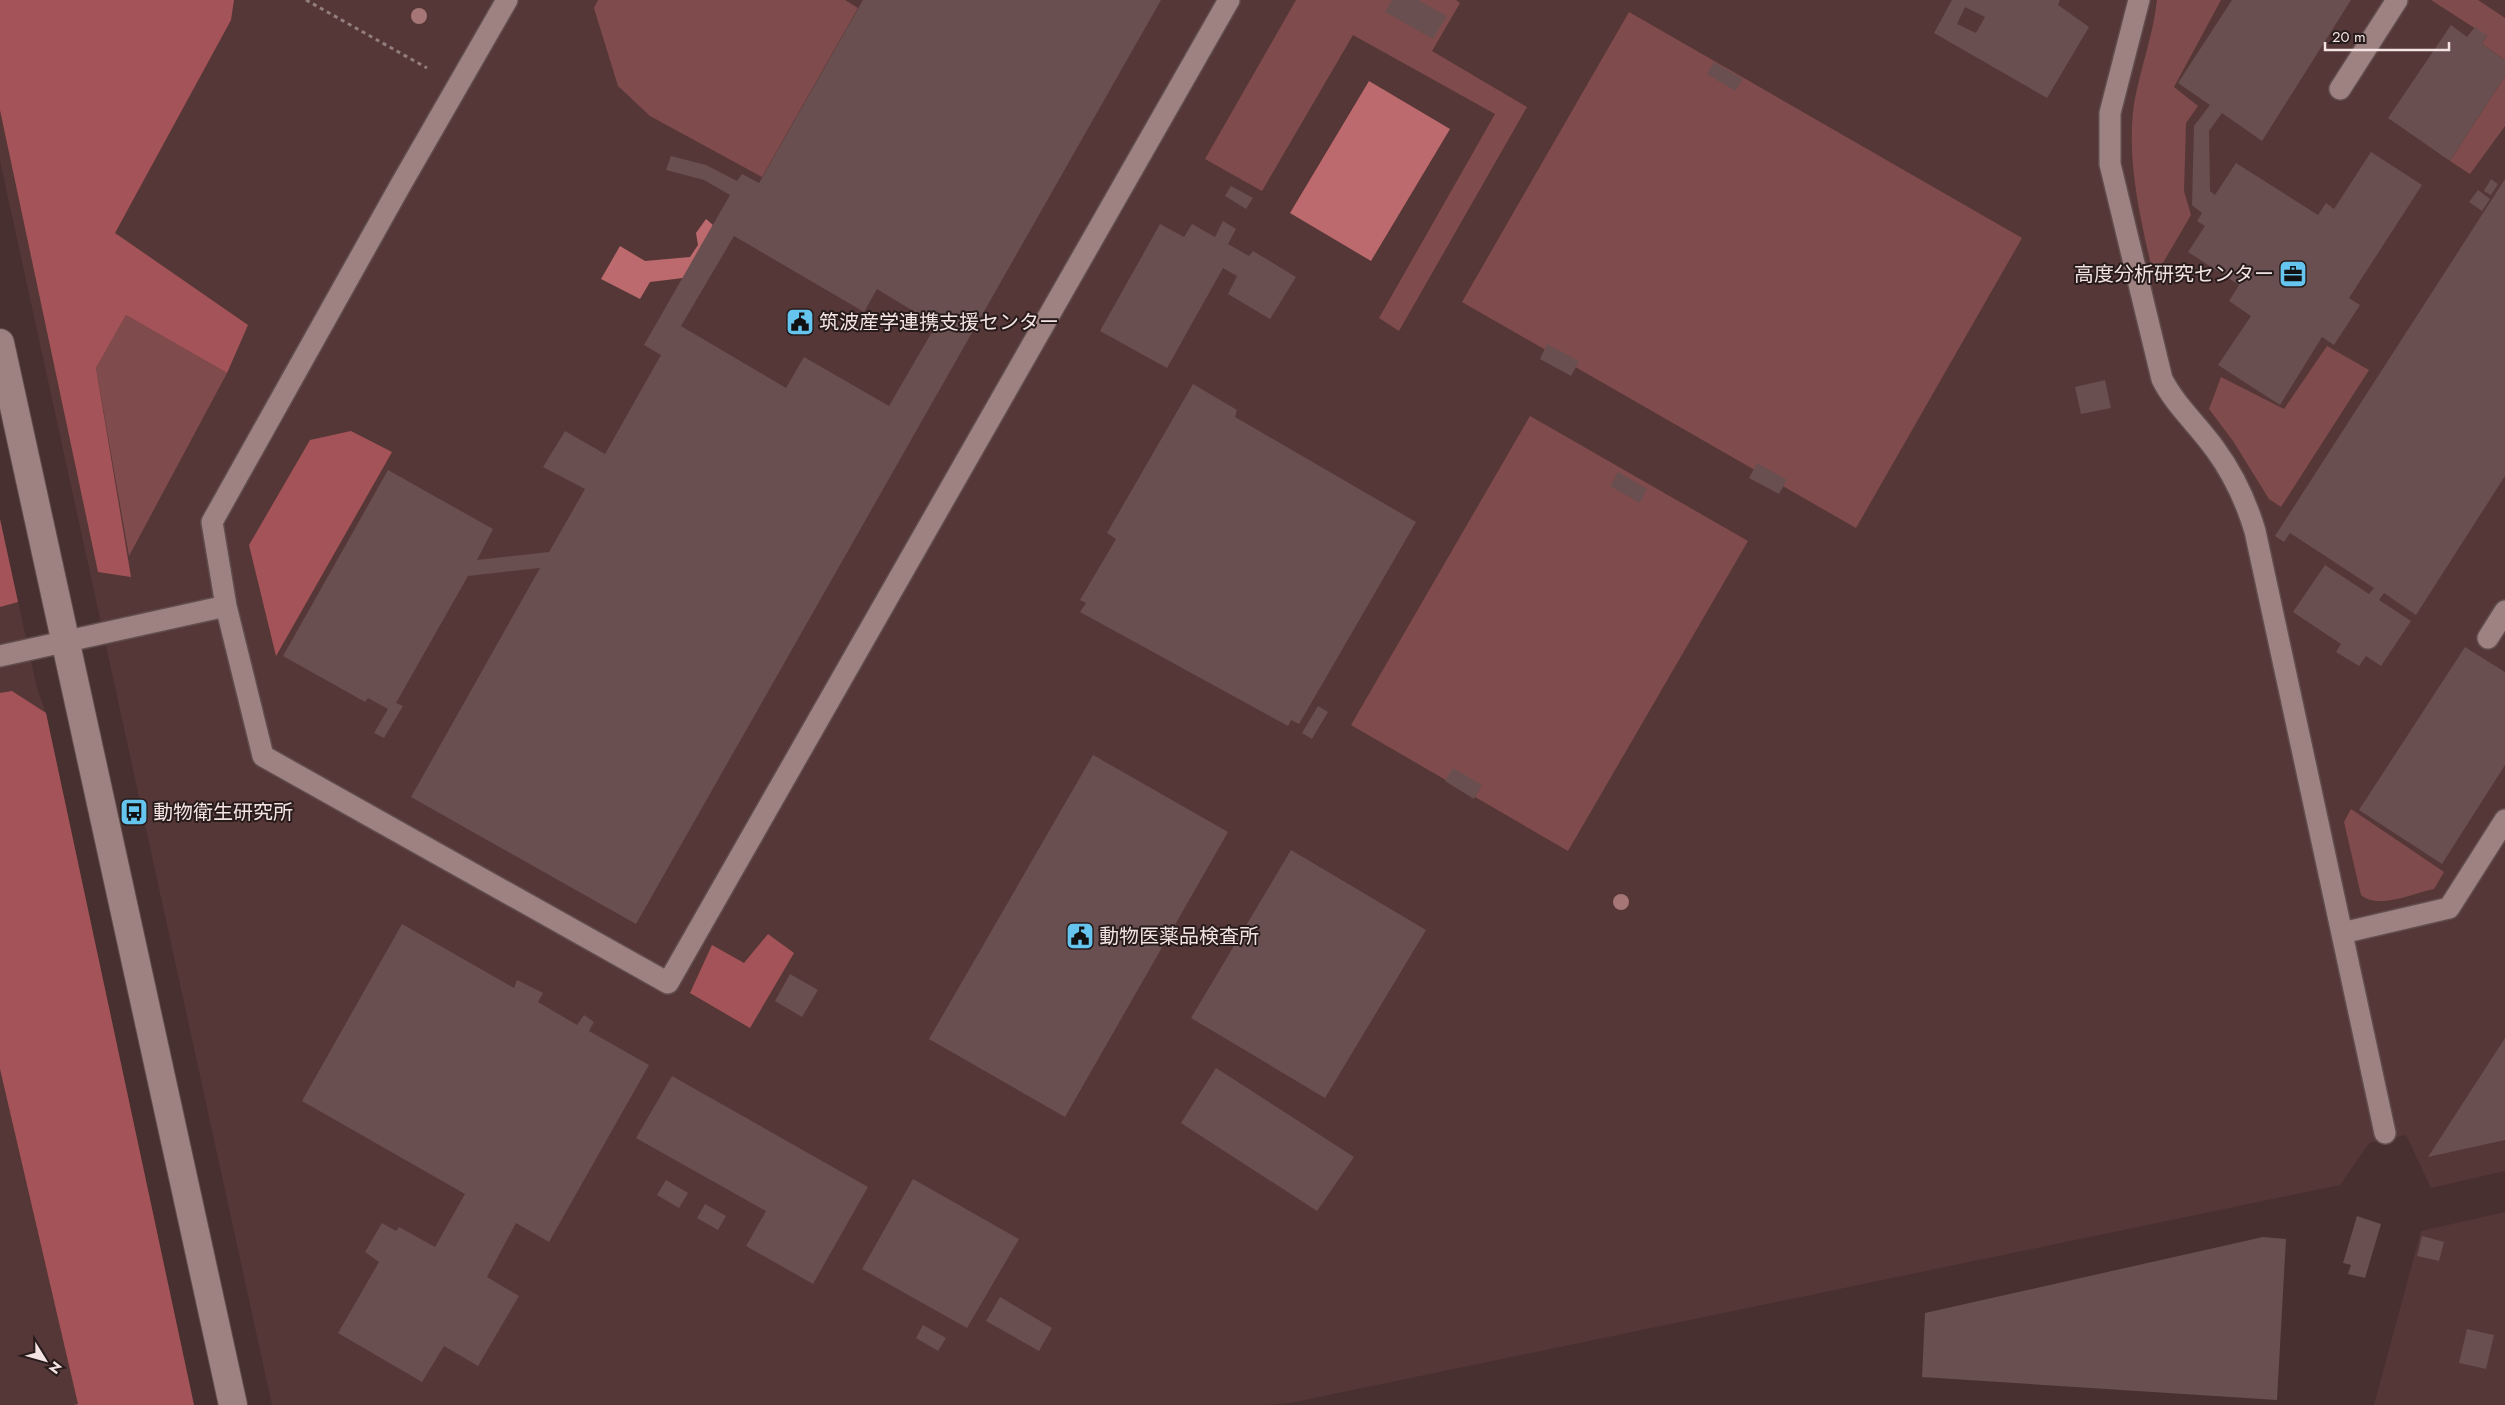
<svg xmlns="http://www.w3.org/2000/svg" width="2505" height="1405" font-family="Jost,'Noto Sans JP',sans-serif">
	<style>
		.built { fill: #563737 }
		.green { fill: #804b4d }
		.forest { fill: #a45458 }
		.water { fill: #bc6a6d }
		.building { fill: #694f4f; fill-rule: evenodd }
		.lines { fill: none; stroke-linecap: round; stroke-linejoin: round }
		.service-casing { stroke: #614d4d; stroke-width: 24 }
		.tertiary-casing { stroke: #614d4d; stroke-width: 30 }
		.path { stroke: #927e7d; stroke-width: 3; stroke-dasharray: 4 4; stroke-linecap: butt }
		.service { stroke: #9e8181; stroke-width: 21 }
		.tertiary { stroke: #9e8181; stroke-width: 28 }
		.tree { fill: #a67575 }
		.labels { text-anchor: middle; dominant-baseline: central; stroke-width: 4; stroke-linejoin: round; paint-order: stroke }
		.poi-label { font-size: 20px; fill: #f3e3e2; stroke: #271b1b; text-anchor: start }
	</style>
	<rect width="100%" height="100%" fill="#483030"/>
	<path class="built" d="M0,0h2505v1171l-74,17 -25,-53 -37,8 -29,42 -1050,218 -23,2h-995l-272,-1244z
		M0,519l37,169 9,25 148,692h-194z
		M2505,1212v193h-131l47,-174z"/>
	<path class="green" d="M598,0h247l13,8 -96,169 -112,-61 -32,-30 -24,-78z
		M1296,0h160l4,3 -28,48 95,56 -128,224 -20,-13 116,-204 -142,-79 -91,156 -57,-32z
		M2157,0h64l-47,87 24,19 -12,17 -2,68 7,24 -37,63c-13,-57 -28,-116 -20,-174 6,-35 19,-68 23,-104z
		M2431,0h47l27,18v42l-23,-16 5,-8z
		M1629,12l393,226 -166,290 -394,-226z
		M2505,76v50l-35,48 -20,-13z
		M126,315l101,58 -98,183 -33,-188z
		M2327,346l42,24 -88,137 -12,-8 -36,-58 -24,-32 12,-32 63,32z
		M1530,416l218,125 -180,310 -217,-126z
		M2351,809l93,63 -10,17c-20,4 -56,21 -73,6l-17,-73z"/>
	<path class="forest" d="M0,0h234l-3,20 -116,213 133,92 -21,48 -101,-58 -30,53 35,209 -33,-5 -98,-462z
		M351,431l41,21 -116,204 -27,-111 61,-105z
		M0,519l18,83 -18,5z
		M12,691l34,22 148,692h-120l4,-1 -78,-335v-376z
		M768,934l26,19 -44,75 -60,-35 22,-48 32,18z"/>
	<path class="water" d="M1369,81l81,48 -79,132 -81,-48z
		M706,219l7,6 -30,53 -33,4 -10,17 -39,-20 19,-33 25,15 45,-4 8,-12 -2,-12z"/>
	<path class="building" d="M863,0h298l-525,924 -225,-127 129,-229 -72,8 -72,127 7,3 -19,32 -10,-5 14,-24 -20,-11 -3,4 -82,-46 105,-186 105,59 -16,31 72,-8 36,-63 -42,-22 22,-36 40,23 56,-99 -17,-10 86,-150 -26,-15 -38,-10 5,-14 35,9 31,16 5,-7 17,9zM734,236l130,76 13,-23 59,36 -47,81 -85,-49 -18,31 -105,-62z
		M1392,0h26l29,16 -14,23 -48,-27z
		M1952,0h108l-2,5 31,22 -42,71 -113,-65zM1965,7l20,10 -9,16 -19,-9z
		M2232,0h119l-89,141 -40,-28 -13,18 1,60 5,4 21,-32 82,52 8,-12 8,6 37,-57 51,33 -73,113 11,7 -26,40 -12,-8 -42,68 -62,-40 33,-49 -22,-15 10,-16 -51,-33 17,-26 -8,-5 5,-8 -10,-8 2,-79 16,-21 -32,-22z
		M2451,25l16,12 8,-10 12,9 -5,8 23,16v16l-55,85 -62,-43z
		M1714,62l29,17 -8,12 -28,-17z
		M2491,179l7,5 -7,11 -7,-4z
		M2505,179v297l-89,139 -32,-22 -5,7 32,21 -30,45 -15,-10 -7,10 -23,-14 5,-8 -48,-32 32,-47 44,29 5,-6 -84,-55 -6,9 -9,-6z
		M1231,186l22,12 -7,11 -21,-13z
		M2478,190l12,9 -8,12 -13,-9z
		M1223,221l13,8 -8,15 21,12 4,-5 43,26 -26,42 -42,-25 9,-18 -14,-8 -56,100 -67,-37 60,-107 24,13 8,-13 23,13z
		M1547,344l32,17 -8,15 -31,-17z
		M2105,380l6,28 -30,6 -6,-27z
		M1193,384l44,26 -2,7 181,105 -117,202 -8,-4 -3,6 -208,-114 6,-9 -6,-3 36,-61 -9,-6z
		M1757,463l30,17 -8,14 -30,-16z
		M1618,472l29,17 -7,14 -30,-17z
		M2465,647l40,25v93l-63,99 -83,-54z
		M1318,706l10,6 -16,27 -10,-6z
		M1093,755l135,77 -163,285 -136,-78z
		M1453,768l29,17 -8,14 -29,-18z
		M1291,850l135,80 -101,168 -134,-80z
		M402,924l112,64 3,-8 26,13 -5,9 39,23 7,-10 10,7 -5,9 60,34 -100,177 -33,-19 -29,54 32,19 -41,70 -34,-20 -22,36 -84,-49 41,-71 -14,-10 17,-29 14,8 3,-4 36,20 30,-53 -163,-93z
		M790,974l28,16 -16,27 -27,-16z
		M2505,1038v102l-77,17z
		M1216,1068l138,89 -37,54 -136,-88z
		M672,1076l196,111 -55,97 -67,-38 20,-35 -130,-73z
		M913,1179l106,60 -52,89 -105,-59z
		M666,1180l22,13 -9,15 -22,-13z
		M705,1204l21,12 -8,14 -21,-12z
		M2357,1216l24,8 -16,54 -17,-4 3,-9 -8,-2z
		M2422,1236l22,6 -5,19 -22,-5z
		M2263,1237l23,2 -9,161 -355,-23 3,-64z
		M1000,1297l52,31 -13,23 -53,-30z
		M923,1325l23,13 -8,13 -22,-13z
		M2467,1329l27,6 -8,34 -27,-6z"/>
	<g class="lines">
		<defs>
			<path id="service" d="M507,0l-107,186 -188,336 14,84 37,150 405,227 561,-983
				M2139,0l-29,113v51l52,215c13,26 36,46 53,70 19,26 31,52 40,82l130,602
				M2340,89l57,-89
				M2488,638l17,-27
				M0,656l226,-50
				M2342,933l107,-25 56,-88"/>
			<path id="tertiary" d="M0,343l233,1062"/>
		</defs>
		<use href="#service" class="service-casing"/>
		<use href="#tertiary" class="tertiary-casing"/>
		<path class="path" d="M306,0l121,68"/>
		<use href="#service" class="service"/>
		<use href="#tertiary" class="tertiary"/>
	</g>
	<g class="tree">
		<circle cx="419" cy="16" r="8"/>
		<circle cx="1621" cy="902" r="8"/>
	</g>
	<defs>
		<symbol id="office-square" viewBox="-11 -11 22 22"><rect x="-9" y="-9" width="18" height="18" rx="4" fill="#65c5ee" stroke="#271b1b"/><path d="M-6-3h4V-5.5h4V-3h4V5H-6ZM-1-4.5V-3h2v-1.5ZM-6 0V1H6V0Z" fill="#111"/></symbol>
		<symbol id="civic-square" viewBox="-11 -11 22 22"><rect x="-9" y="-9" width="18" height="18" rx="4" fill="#65c5ee" stroke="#271b1b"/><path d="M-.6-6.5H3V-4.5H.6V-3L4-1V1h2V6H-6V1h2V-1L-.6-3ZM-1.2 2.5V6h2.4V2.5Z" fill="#111"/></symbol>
		<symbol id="bus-square" viewBox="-11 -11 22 22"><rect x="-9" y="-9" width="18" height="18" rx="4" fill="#65c5ee" stroke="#271b1b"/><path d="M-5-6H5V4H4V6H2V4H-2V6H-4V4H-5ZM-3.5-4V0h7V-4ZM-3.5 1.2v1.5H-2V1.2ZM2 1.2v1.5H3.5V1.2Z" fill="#111"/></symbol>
	</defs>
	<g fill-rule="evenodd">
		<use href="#office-square" x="2277" y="258" width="32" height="32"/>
		<use href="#civic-square" x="784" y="306" width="32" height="32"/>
		<use href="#bus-square" x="118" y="796" width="32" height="32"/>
		<use href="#civic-square" x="1064" y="920" width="32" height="32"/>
	</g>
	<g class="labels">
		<g class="poi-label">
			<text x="2274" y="274" text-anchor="end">高度分析研究センター</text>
			<text x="819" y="322">筑波産学連携支援センター</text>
			<text x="153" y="812">動物衛生研究所</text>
			<text x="1099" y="936">動物医薬品検査所</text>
		</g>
	</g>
	<g transform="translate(45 1360) rotate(127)" stroke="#271b1b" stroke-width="4" paint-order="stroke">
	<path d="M0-4L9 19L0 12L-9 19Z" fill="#f3e3e2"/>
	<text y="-8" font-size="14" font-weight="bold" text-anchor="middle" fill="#f3e3e2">N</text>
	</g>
	<path d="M2325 42v8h124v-8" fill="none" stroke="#f3e3e2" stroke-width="2.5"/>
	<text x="2332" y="42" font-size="15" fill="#f3e3e2" stroke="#271b1b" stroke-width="4" paint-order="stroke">20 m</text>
</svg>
